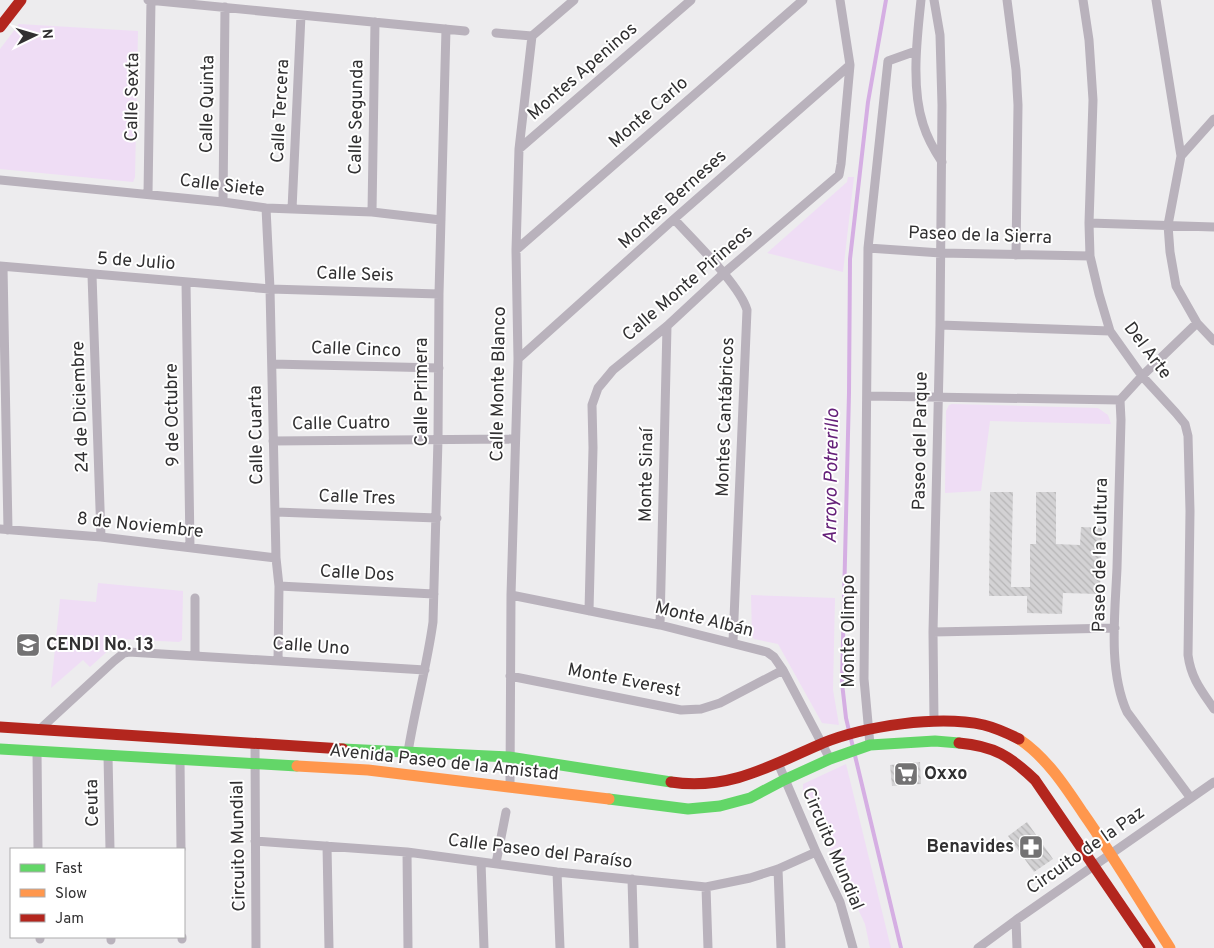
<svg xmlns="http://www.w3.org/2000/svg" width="1214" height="948" font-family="Overpass,sans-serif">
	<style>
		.park { fill: #efddf5 }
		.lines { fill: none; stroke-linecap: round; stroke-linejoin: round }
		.stream { stroke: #d5aee3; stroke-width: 4 }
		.building { fill: url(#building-back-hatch) }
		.street { stroke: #b9b2bc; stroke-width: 9 }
		.fast { stroke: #63d668; stroke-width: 11 }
		.slow { stroke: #ff974d; stroke-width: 11 }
		.jam { stroke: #b3261e; stroke-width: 11 }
		.labels { text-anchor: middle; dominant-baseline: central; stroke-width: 4; stroke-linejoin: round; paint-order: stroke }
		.street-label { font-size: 18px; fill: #313031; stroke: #fff }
		.poi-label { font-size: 18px; font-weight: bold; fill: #313031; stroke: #fff; text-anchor: start }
		.water-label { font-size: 19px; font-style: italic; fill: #652079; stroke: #fff }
	</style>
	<defs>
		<pattern id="building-back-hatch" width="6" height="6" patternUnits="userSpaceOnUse" patternTransform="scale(1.25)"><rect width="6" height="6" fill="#d3d2d4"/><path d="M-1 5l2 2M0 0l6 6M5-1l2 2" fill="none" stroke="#b6b5b6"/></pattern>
	</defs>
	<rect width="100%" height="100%" fill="#edecee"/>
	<path class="park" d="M19,24l119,7 -3,146 -2,5 -133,-13v-120z
		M848,177h6l-11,95 -76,-19 80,-71z
		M952,404l146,4 10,7 3,9 -121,-3 -9,70 -36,2 1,-82 3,-6z
		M98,583l85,8 -1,49 -3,2 -58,-3 -31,28 -7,-7 -32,28 9,-89 36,3z
		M751,595l84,3 -2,92 6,35 -17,-2 -44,-79 -24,-5 -2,-3z
		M846,764l45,184h-21l-5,-24 -62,-133v-7z"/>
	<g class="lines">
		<path class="stream" d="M886,0l-18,102 -18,157 -1,134 -7,290 4,35 55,230"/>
	</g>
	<path class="building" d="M990,492h23l-2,95h19v-43h6v-52h20v52l24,1 1,-18 21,1 -2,66 -37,-1 -1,21 -35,-1v-17h-38z
		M920,762l1,22 -29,2 -2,-21z
		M1027,822l26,37 -19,13 -26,-36z"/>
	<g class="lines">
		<path class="street" d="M148,0l317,31
			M921,0c-4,37 -10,88 2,124 4,13 11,26 19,38
			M1007,0l9,70 2,35 -2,150
			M1083,0l6,40 4,60 -4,123 1,33 9,38 11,37 32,45 34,37 9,11 3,12 2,75 -2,144c3,23 13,35 26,54
			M1156,0l25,156
			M496,33l36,3
			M1214,119l-33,37 -13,69 2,27 6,34 21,37 17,18
			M519,149l172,-149
			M0,180l223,22 43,6 106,4 69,8
			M148,194l3,-194
			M223,202l2,-195
			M266,208l4,81 6,269 3,28 -1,75
			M292,209l9,-194
			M372,212l3,-190
			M674,219c19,21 66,66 73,91l-14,332
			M1089,223l125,4
			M868,248l73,5 149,3
			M516,250l287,-250
			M0,266l270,23 169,5
			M3,267l5,263
			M92,275l9,262
			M186,282l4,265
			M940,325l170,6
			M518,359l156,-140 176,-154
			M272,364l167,4
			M868,396l252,4
			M273,441l242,-2
			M276,512l161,6
			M0,529l101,8 175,21
			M279,586l155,8
			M511,595l149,30 107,27 7,5 9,13 47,89
			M195,598v57
			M589,611l4,-163 -1,-43 6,-17 15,-18 54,-44 56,-52 116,-99 2,-11 9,-99 -10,-65
			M660,625l7,-299
			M933,632l182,-4
			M510,676l171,34 20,-1 19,-6 63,-33
			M934,721l-1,-89 7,-307 2,-220 -2,-70 -6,-35
			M39,730l75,-69 10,-8 5,-1 296,18
			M255,744l1,204
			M870,745l-6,-66 4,-431 20,-187 28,-10
			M37,751l1,98
			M408,752c7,-44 19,-86 25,-130l5,-183 1,-145 7,-265
			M108,756l2,93
			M180,760l1,89
			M778,763l38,89 24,50 13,46
			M510,787l1,-192 7,-236 -2,-109 3,-101 13,-113 42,-36
			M1190,797l-63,-85c-19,-42 -12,-98 -10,-144 1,-49 3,-99 4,-148l-1,-20 22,-24 55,-53
			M255,841l152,11 150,20 149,15 44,-9 28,-9 38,-17
			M327,846l2,102
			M407,852l1,96
			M481,862l3,86
			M496,863l10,-51
			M778,869l3,79
			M557,872l3,76
			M632,879l2,69
			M706,887l2,61
			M1016,920l1,28
			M40,937v2
			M111,937v3
			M182,937v2
			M978,948l38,-28 198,-138"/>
		<path class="fast" d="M0,749l297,17
			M343,749l166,8 162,25
			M609,799l79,10 32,-3 30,-8 34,-18 46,-21 40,-14 65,-4 24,2"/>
		<path class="slow" d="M1019,739c28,19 46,47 64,74 31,44 58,90 87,135
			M297,766l71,4 241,29"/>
		<path class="jam" d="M0,27l21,-27
			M0,727l343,22
			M959,743c35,3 51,13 76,37l115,168
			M671,782c58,9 101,-17 152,-39 42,-17 115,-28 161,-18 12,3 23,8 35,14"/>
	</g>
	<defs>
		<symbol id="school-square" viewBox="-11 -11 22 22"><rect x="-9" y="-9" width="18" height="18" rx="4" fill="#737273" stroke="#fff"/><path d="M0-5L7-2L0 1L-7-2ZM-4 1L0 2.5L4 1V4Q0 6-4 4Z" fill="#fff"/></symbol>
		<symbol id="supermarket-square" viewBox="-11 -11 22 22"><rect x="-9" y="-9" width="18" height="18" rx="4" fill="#737273" stroke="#fff"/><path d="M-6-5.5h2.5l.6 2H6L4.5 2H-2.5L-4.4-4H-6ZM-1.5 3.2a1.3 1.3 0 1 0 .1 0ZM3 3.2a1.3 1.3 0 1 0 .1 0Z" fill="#fff"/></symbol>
		<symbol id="pharmacy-square" viewBox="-11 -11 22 22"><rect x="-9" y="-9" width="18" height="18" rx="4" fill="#737273" stroke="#fff"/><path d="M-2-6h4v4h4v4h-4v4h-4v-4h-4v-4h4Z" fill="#fff"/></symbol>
	</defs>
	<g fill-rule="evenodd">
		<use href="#school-square" x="14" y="631" width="28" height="28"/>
		<use href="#supermarket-square" x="892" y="760" width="28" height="28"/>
		<use href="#pharmacy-square" x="1017" y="833" width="28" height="28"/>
	</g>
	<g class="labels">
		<g class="street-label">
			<text transform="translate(583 72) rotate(-41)">Montes Apeninos</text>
			<text transform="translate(133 97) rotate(-89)">Calle Sexta</text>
			<text transform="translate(208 104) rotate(-89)">Calle Quinta</text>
			<text transform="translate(281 111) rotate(-87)">Calle Tercera</text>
			<text transform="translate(649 113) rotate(-41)">Monte Carlo</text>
			<text transform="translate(357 117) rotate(-89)">Calle Segunda</text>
			<text transform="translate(222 186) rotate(7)">Calle Siete</text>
			<text transform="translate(673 200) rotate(-42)">Montes Berneses</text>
			<text transform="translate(980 236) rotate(2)">Paseo de la Sierra</text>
			<text transform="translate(136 262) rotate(4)">5 de Julio</text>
			<text transform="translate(355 275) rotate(2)">Calle Seis</text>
			<text transform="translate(688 284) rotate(-41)">Calle Monte Pirineos</text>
			<text transform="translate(356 350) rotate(2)">Calle Cinco</text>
			<text transform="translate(1147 351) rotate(53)">Del Arte</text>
			<text transform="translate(499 384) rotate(-89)">Calle Monte Blanco</text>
			<text transform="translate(422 392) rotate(-90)">Calle Primera</text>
			<text transform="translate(81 407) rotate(-92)">24 de Diciembre</text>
			<text transform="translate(173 415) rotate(-91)">9 de Octubre</text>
			<text transform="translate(726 417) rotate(-88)">Montes Cantábricos</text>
			<text transform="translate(341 424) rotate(-1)">Calle Cuatro</text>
			<text transform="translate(257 435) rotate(-91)">Calle Cuarta</text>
			<text transform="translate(921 441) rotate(-89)">Paseo del Parque</text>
			<text transform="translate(647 475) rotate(-89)">Monte Sinaí</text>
			<text transform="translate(357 498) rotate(2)">Calle Tres</text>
			<text transform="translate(140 526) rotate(6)">8 de Noviembre</text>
			<text transform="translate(1101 555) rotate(-89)">Paseo de la Cultura</text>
			<text transform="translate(357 574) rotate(3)">Calle Dos</text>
			<text transform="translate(704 620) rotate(14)">Monte Albán</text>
			<text transform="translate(849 631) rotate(-90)">Monte Olimpo</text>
			<text transform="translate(311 647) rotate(4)">Calle Uno</text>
			<text transform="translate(624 681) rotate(11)">Monte Everest</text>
			<text transform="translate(444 763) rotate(6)">Avenida Paseo de la Amistad</text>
			<text transform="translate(93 803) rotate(-91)">Ceuta</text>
			<text transform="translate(239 846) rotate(-91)">Circuito Mundial</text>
			<text transform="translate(832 849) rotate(67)">Circuito Mundial</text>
			<text transform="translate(1086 851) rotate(-35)">Circuito de la Paz</text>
			<text transform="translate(540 852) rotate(7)">Calle Paseo del Paraíso</text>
		</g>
		<g class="poi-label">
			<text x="46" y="645">CENDI No. 13</text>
			<text x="924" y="774">Oxxo</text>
			<text x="1014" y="847" text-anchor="end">Benavides</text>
		</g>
		<g class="water-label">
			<text transform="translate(832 476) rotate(-89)">Arroyo Potrerillo</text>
		</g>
	</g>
	<rect x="10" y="848" width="175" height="90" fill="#ffffff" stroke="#adacad"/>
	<rect x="20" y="864" width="25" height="8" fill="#63d668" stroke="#adacad"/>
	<text x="55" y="873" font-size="15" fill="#313031">Fast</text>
	<rect x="20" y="889" width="25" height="8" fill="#ff974d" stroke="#adacad"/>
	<text x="55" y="898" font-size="15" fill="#313031">Slow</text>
	<rect x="20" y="914" width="25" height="8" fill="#b3261e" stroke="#adacad"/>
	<text x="55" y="923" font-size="15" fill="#313031">Jam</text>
	<g transform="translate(35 35) rotate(85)" stroke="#ffffff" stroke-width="4" paint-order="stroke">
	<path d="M0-4L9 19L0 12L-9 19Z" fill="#313031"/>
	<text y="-8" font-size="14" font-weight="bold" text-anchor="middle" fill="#313031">N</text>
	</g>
</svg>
